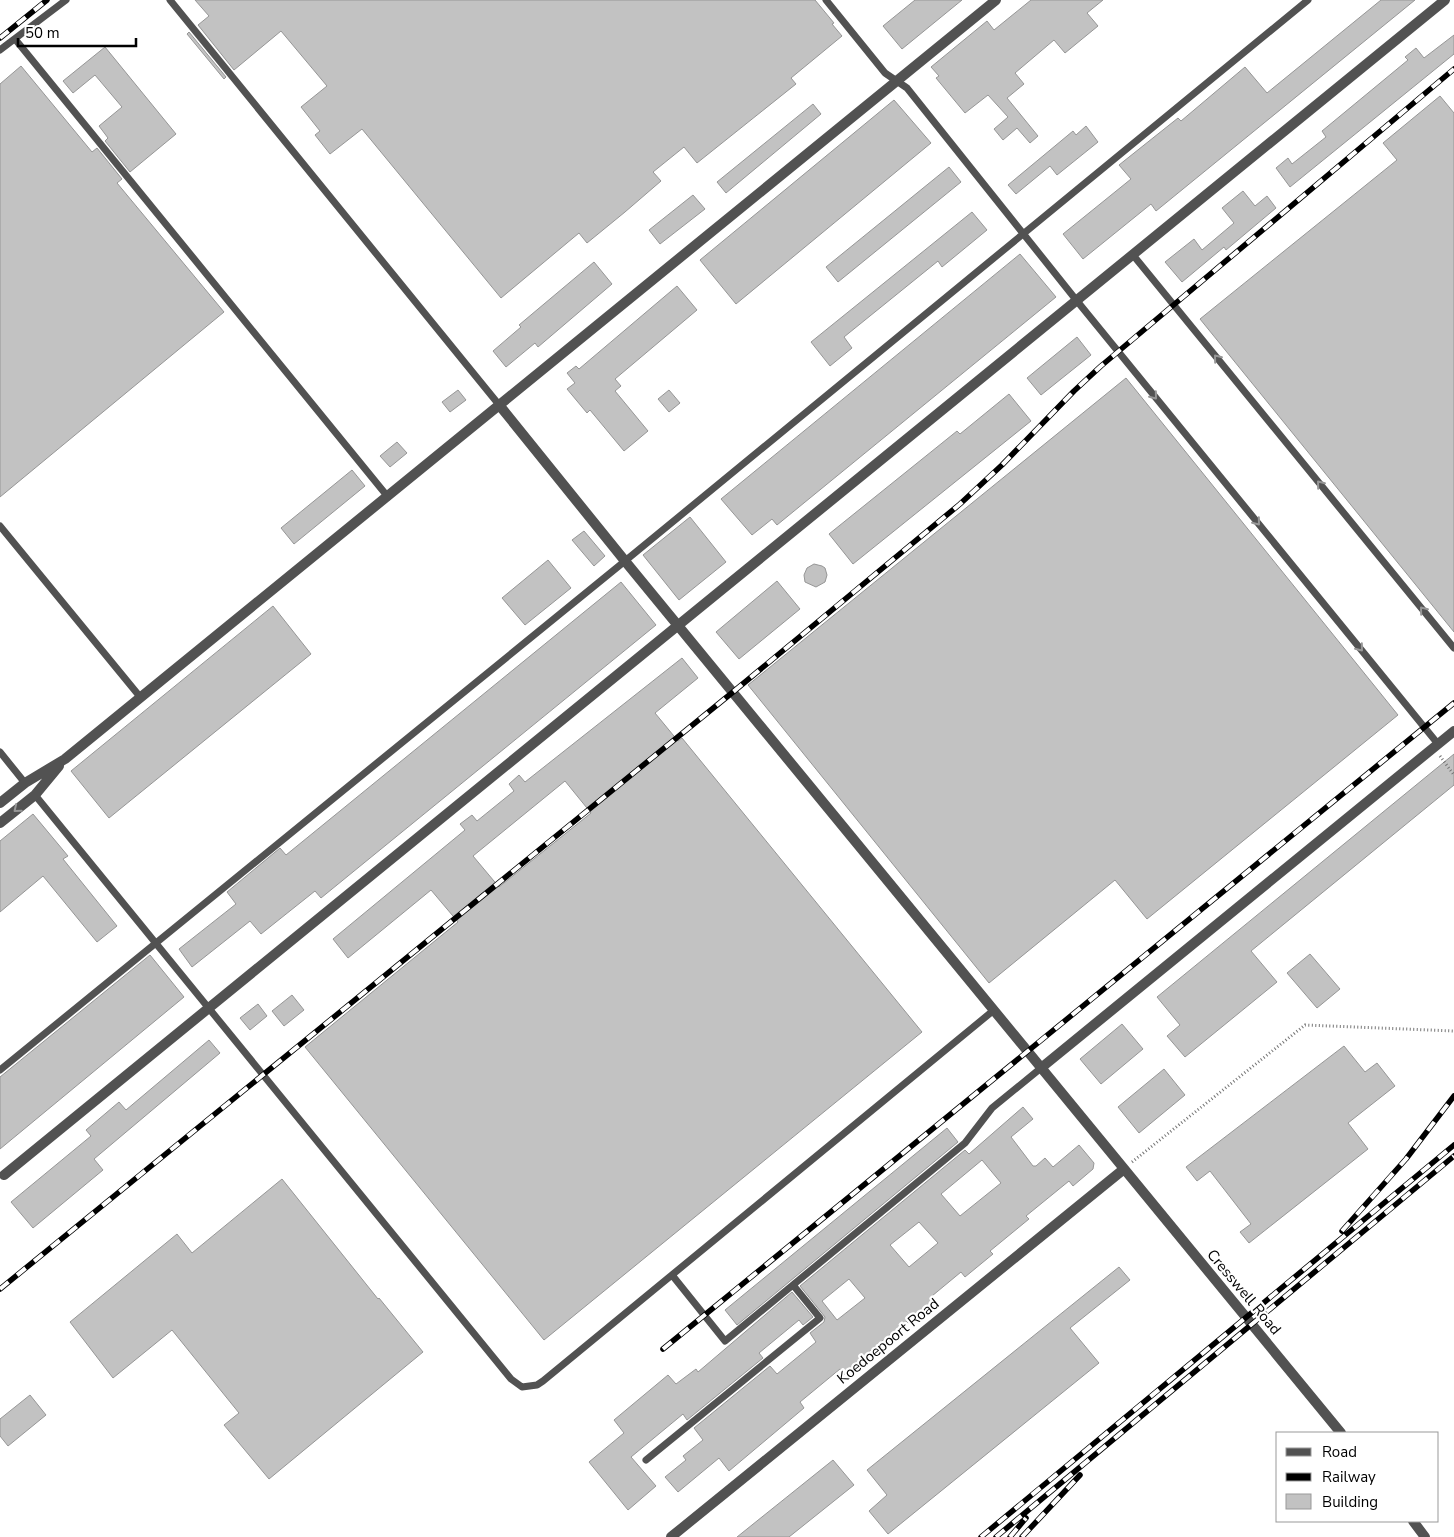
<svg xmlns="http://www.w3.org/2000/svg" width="1454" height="1537" font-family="'Nunito Sans',sans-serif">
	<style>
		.building { fill: #c2c2c2; stroke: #969696; fill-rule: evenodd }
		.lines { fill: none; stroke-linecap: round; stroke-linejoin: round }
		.path { stroke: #747474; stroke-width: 3; stroke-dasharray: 1 2.5; stroke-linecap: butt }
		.service { stroke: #525252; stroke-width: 7 }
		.minor { stroke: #525252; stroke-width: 10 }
		.rail-casing { stroke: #000; stroke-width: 5.5 }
		.rail { stroke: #fff; stroke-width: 4; stroke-dasharray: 11; stroke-linecap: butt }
		.oneway { stroke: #979797 }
		.labels { text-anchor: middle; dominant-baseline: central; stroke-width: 4.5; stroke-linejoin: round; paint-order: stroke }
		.street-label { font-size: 15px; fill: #000; stroke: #fff }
	</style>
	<rect width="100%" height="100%" fill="#fff"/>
	<path class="building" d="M195,0h620l19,23 -2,1 10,12 -51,42 5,6 -99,79 -13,-16 -31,25 8,9 -36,31 -38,31 -8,-10 -78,65 -139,-169 -32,25 -15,-19 5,-4 -19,-24 26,-21 -46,-55 -47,39 -36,-45 11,-9z
		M915,0h47l-60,49 -19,-23z
		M1031,0h72l-16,13 11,13 -33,27 -11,-13 -39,33 9,11 -17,14 31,38 -8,7 -13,-15 -14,12 -9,-11 14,-12 -20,-22 -23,18 -29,-35 3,-2 -8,-9 56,-46 7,9z
		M1381,0h34l-259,211 -5,-7 -68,55 -20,-25 68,-55 -12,-14 59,-47 3,3 64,-54 22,26z
		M189,32l37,45 -2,2 -37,-45z
		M1454,35v19l-164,133 -14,-19 12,-10 4,6 34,-27 -4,-6 86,-71 -3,-3 11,-9 8,10z
		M105,47l71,87 -46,38 -25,-31 3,-3 -9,-12 23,-19 -27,-32 -22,18 -10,-12z
		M21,66l71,86 5,-4 25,31 -5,4 107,129 -224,185v-413z
		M1440,96l14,17v519l-254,-313 197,-159 -14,-17z
		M894,100l37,43 -195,161 -36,-44z
		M813,104l8,10 -95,79 -9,-11z
		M1086,126l12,16 -41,33 -7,-9 -34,28 -8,-9 65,-54 3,4z
		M949,167l12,15 -123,100 -12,-15z
		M1243,191l12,15 12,-10 9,12 -50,42 -2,-3 -42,35 -17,-20 29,-23 8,11 32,-27 -12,-15z
		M693,195l12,14 -45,35 -11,-14z
		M972,212l15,18 -45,37 -4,-6 -94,76 8,11 -22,18 -19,-24z
		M1020,254l36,43 -279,228 -5,-6 -20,16 -31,-36z
		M594,262l18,22 -74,63 -3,-4 -29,24 -13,-16 28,-24 -2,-2z
		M677,286l20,24 -82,69 6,7 -6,5 33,40 -24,20 -34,-41 -3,3 -20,-24 8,-6 -8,-10 9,-7 3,3z
		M1077,337l14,18 -50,40 -14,-17z
		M1126,378l272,337 -251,204 -32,-39 -126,103 -241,-298z
		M458,390l8,10 -16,12 -8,-10z
		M669,390l11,13 -11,9 -11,-13z
		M1009,394l22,27 -178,143 -24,-30 128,-103 3,3z
		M397,442l10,11 -17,14 -10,-11z
		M352,470l13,16 -71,58 -13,-16z
		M690,517l36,45 -47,38 -36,-45z
		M584,531l21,25 -11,10 -22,-26z
		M548,560l23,28 -46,37 -23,-27z
		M814,564l8,2 3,2 2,7 -2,7 -9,5 -11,-5 -1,-7 3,-7z
		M777,581l23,28 -61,50 -23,-27z
		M621,582l35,43 -335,273 -6,-7 -54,43 -11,-13 -58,46 -13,-18 57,-45 -9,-12 53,-44 6,7z
		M273,606l38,48 -202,164 -38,-47z
		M682,658l16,20 -43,35 23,28 4,-3 240,294 -378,308 -239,-293 153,-125 -27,-32 -83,68 -15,-19 132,-109 -5,-6 12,-9 5,6 37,-30 -5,-7 10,-9 6,7zM565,781l26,32 -92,74 -26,-31z
		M1454,754v31l-203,166 26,31 -92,75 -18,-21 13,-11 -23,-28z
		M33,814l35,42 -5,3 54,67 -20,16 -54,-66 -43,36v-71z
		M1310,954l30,35 -23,19 -30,-35z
		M150,955l34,42 -184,152v-72z
		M292,995l12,15 -20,16 -12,-15z
		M258,1004l9,12 -17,14 -10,-12z
		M1122,1024l21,25 -42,35 -21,-25z
		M209,1040l11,13 -126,106 9,11 -70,58 -22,-26 80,-66 -5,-6 33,-28 7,8z
		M1344,1046l21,26 12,-9 18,23 -47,37 20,26 -119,94 -9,-11 11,-8 -41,-53 -13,10 -11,-14z
		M1164,1069l21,26 -46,38 -21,-26z
		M1023,1107l10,12 -22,18 22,29h3l9,-8 8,9 26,-22 15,18 -1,6 -20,17 -4,-5 -43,35 3,3 -39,32 3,3 -28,23 -4,-5 -29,24 4,5 -28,22 -1,-2 -42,34 2,2 -22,18 -5,-6 -40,33 4,6 -75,63 -10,-13 -41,34 -13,-15 21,-17 -3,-4 20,-16 -9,-12 76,-62 7,8 39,-32 -6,-9 14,-11 1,-5 -25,-31 165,-136 4,4zM982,1160l19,23 -41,33 -19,-22zM919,1222l19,21 -29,24 -19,-22zM849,1279l16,19 -28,22 -15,-19z
		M947,1128l11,14 -221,183 -12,-15z
		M282,1179l96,120 1,-1 44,54 -154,127 -45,-54 15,-12 -67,-83 -59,48 -43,-56 107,-88 15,19z
		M1119,1267l11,13 -60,48 29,35 -211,171 -19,-23 18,-16 -20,-25z
		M792,1292l21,25 -10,8 -4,-5 -40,33 4,5 -76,62 -4,-6 -52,43 25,29 -28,24 -39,-48 35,-29 -10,-13 54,-45 8,9 20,-15 2,3z
		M30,1395l16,20 -38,31 -8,-10v-17z
		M833,1460l21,25 -65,52h-52z"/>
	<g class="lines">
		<path class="path" d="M1440,756l14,19
			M1132,1162l173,-137 149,6"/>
		<path class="service" d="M170,0l330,406
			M826,0l59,73 22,15 170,213 361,443
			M15,39l373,458
			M0,50l66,-50
			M1133,255l321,393
			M0,526l141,172
			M0,752l25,31
			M35,795l476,584 11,8 15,-2 6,-4 451,-371
			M0,1070l625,-509 683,-561
			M672,1275l53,66 240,-198 27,-35 49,-40
			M646,1460l174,-142 -27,-33"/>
		<path class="minor" d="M500,406l125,155 716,872
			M0,803l25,-20 40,-24 931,-759
			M0,823l35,-28 24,-29
			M1041,1068l413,-337
			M4,1175l1441,-1175
			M1413,1521l12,16
			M671,1537l453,-368"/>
		<defs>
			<path id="rail" d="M0,38l47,-38
				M1342,1231l64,-72 48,-63
				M0,1289l733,-597 227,-188 42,-39 72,-74 27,-25 353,-297
				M663,1349l791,-646
				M981,1537l473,-392
				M996,1537l458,-381
				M1010,1537l16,-19
				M1022,1537l58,-62"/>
		</defs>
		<use href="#rail" class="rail-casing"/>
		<use href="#rail" class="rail"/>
	</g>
	<defs><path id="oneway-chevron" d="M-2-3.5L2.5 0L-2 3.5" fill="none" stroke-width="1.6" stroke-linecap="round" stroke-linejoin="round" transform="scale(1.25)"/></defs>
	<g class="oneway">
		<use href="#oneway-chevron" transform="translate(1217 358) rotate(-129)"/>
		<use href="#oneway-chevron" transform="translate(1154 396) rotate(51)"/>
		<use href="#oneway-chevron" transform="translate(1320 484) rotate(-129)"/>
		<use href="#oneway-chevron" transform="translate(1257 522) rotate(51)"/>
		<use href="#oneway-chevron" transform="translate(1423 610) rotate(-129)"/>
		<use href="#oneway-chevron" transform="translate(1360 648) rotate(51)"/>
		<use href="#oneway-chevron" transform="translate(17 809) rotate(141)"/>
	</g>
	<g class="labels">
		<g class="street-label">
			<text transform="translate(1244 1292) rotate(50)">Cresswell Road</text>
			<text transform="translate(888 1341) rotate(-39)">Koedoepoort Road</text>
		</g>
	</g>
	<rect x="1276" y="1432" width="162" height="90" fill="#ffffff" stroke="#999999"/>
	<rect x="1286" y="1448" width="25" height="8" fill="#525252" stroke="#999999"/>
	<text x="1322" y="1457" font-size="15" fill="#000000">Road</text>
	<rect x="1286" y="1473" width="25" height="8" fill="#000000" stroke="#999999"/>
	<text x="1322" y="1482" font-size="15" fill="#000000">Railway</text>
	<rect x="1286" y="1494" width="25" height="15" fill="#c2c2c2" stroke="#999999"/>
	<text x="1322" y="1507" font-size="15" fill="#000000">Building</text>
	<path d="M18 38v8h118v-8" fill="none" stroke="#000000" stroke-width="2.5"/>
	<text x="25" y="38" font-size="15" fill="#000000" stroke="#ffffff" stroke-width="4" paint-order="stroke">50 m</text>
</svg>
